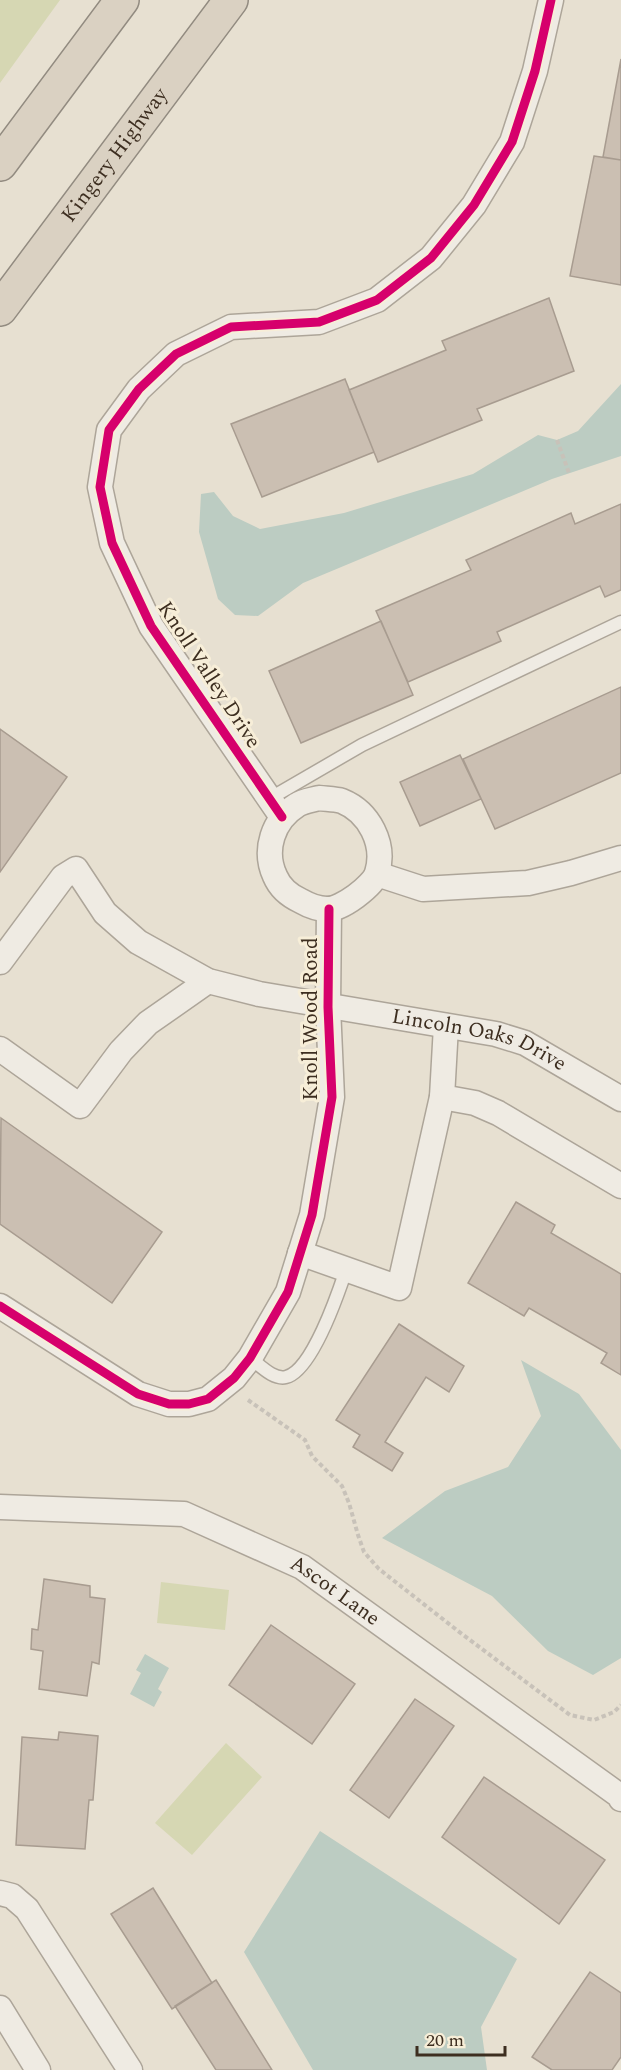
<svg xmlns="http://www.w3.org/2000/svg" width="621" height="2070" font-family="Spectral,serif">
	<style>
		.green { fill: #d6d7b3 }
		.water { fill: #bcccc2 }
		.building { fill: #cbbfb2; stroke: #a89c90; stroke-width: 1.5 }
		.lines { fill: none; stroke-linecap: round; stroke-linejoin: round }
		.service-casing { stroke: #ada599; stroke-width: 15 }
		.minor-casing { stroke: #ada599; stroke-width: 27 }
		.motorway-casing { stroke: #928b80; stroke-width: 36 }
		.path { stroke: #c8c2b9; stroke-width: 4; stroke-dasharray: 4.5 3; stroke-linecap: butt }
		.service { stroke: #efebe3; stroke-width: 12 }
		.minor { stroke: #efebe3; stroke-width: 24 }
		.motorway { stroke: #dad1c2; stroke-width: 33 }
		.cycleway-casing { stroke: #f7eed8; stroke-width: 13 }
		.cycleway { stroke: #d6006c; stroke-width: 9 }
		.labels { text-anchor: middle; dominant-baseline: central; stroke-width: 6; stroke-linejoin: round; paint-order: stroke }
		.street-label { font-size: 21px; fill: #3d2e20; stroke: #f7eed8 }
	</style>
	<rect width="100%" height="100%" fill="#e7e0d1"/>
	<path class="green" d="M0,0h60l-60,83z
		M161,1582l68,8 -4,40 -68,-7z
		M226,1743l36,34 -70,78 -37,-32z"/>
	<path class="water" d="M621,384v72l-69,23 -249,104 -45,33 -23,-1 -17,-16 -19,-67 2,-38 13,-2 19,24 27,13 84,-16 129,-39 65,-39 19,5 21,-9z
		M521,1360l58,34 42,56v208l-28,17 -45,-24 -56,-55 -110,-58 63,-47 63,-24 33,-51z
		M145,1654l24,14 -11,21 4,3 -8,15 -24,-13 11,-21 -5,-3z
		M320,1831l197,128 -36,68 6,43h-174l-69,-118z"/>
	<path class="building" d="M621,59v101l-18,-3z
		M594,156l27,4v125l-51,-9z
		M549,298l25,73 -97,38 5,11 -104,42 -29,-72 97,-40 -4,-9z
		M345,379l29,73 -112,45 -31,-73z
		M621,504v86l-16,7 -5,-11 -103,46 4,9 -93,41 -32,-71 95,-41 -5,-10 105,-47 4,11z
		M381,621l32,74 -112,48 -32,-72z
		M621,687v86l-126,56 -32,-70z
		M0,729l67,48 -67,95z
		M460,755l21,44 -61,27 -20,-44z
		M1,1118l161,114 -50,71 -112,-79z
		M516,1202l39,23 -4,8 70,41v101l-20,-12 6,-10 -78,-45 -5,8 -56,-33z
		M399,1324l65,42 -15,26 -23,-15 -41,65 18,11 -11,18 -39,-24 7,-12 -24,-15z
		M44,1579l46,7v11l15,2 -6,65 -7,-2 -5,34 -48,-7 4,-38 -12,-2 1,-20 6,1z
		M271,1625l84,59 -43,60 -83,-59z
		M415,1699l39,27 -65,92 -39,-28z
		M59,1732l39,4 -5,64h-4l-4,49 -69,-4 6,-108 36,3z
		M484,1777l121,83 -46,64 -117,-87z
		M153,1888l59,95 -40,26 -61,-95z
		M590,1972l31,21v64l-9,13h-60l-20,-13z
		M216,1980l56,90h-56l-41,-64z"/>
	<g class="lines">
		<defs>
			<path id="service" d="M269,799l93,-54 259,-123
				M250,1358c10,7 23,22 36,19 26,-6 52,-83 60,-107"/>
			<g id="minor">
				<path d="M319,798c7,1 16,1 23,3 27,11 44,43 35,72 -4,13 -36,37 -50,36 -9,0 -19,-4 -26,-8 -11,-5 -21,-13 -26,-25 -12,-26 -2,-56 22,-71 6,-4 15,-5 22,-7z"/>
				<path d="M282,817l-131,-191 -39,-83 -12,-56 9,-57 30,-41 37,-35 55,-27 88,-5 58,-22 54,-42 43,-53 38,-63 23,-71 16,-71"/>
				<path d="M377,874l46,15 105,-6 43,-10 50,-15"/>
				<path id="s1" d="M0,962l63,-85 13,-8 29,44 33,29 70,39 51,13 237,40 29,9 96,56"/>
				<path d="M446,1026l-4,71 33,6 23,10 123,73"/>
				<path d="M0,1049l80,57 41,-55 27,-28 60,-42"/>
				<path d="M300,1253l99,35 43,-191"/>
				<path d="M0,1306l138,88 31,10h20l19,-5 26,-21 16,-20 38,-66 24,-77 20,-118 -4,-90 1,-98"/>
				<path id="s2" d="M0,1507l184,7 118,53 318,229 1,3"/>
				<path d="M0,1893l12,3 15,13 103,161"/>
				<path d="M0,2008l38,62"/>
			</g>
			<g id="motorway">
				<path d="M0,164l122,-164"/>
				<path id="s3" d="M0,309l231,-309"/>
			</g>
		</defs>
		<use href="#service" class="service-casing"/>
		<use href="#minor" class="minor-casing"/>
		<use href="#motorway" class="motorway-casing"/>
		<path class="path" d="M557,440l12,33
			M248,1400l57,40 7,16 30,30 7,17 9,32 6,17 15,17 79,62 112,84 24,5 20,-8 7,-7"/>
		<use href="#service" class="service"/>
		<use href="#minor" class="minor"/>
		<use href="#motorway" class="motorway"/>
		<defs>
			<path id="cycleway" d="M282,817l-131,-191 -39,-83 -12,-56 9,-57 30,-41 37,-35 55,-27 88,-5 58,-22 54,-42 43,-53 38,-63 23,-71 16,-71
				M0,1306l138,88 31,10h20l19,-5 26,-21 16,-20 38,-66 24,-77 20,-118 -4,-90 1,-98"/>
		</defs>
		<use href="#cycleway" class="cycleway-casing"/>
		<use href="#cycleway" class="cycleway"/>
	</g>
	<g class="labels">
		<g class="street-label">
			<text stroke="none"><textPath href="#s3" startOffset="192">Kingery Highway</textPath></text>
			<text transform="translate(209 675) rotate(57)">Knoll Valley Drive</text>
			<text transform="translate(311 1019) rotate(-90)">Knoll Wood Road</text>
			<text stroke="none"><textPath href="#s1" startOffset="576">Lincoln Oaks Drive</textPath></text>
			<text stroke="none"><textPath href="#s2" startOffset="354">Ascot Lane</textPath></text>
		</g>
	</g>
	<path d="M417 2046v9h88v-9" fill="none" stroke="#3d2e20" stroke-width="3"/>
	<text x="426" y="2046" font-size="18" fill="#3d2e20" stroke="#f7eed8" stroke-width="4.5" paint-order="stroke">20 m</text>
</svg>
